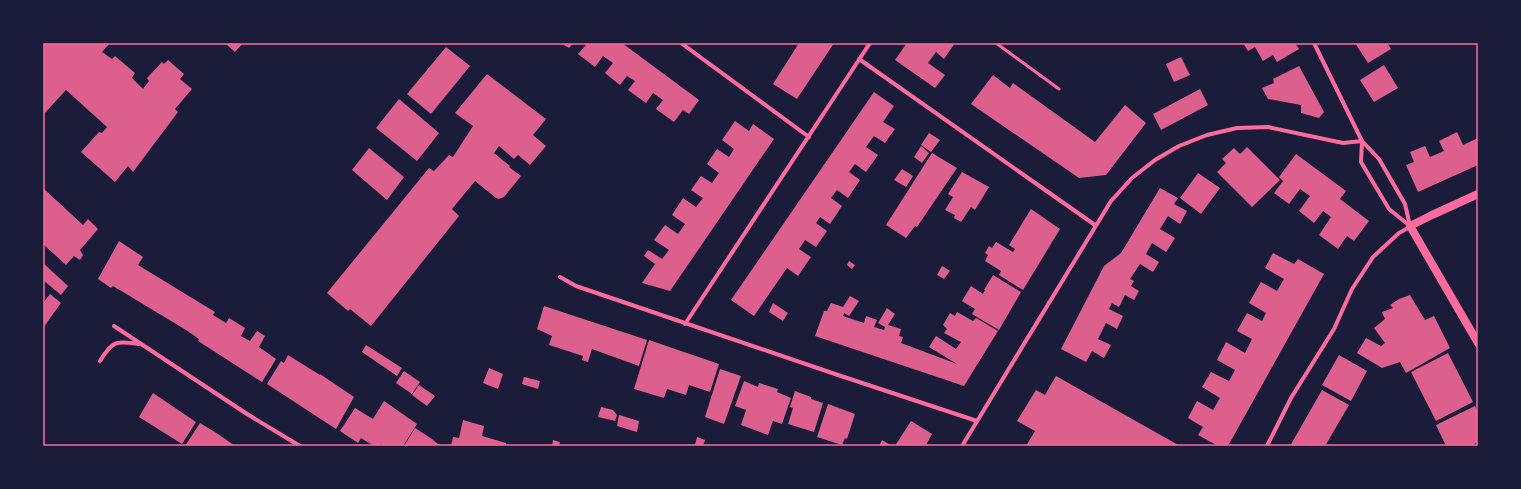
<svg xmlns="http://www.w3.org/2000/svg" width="1521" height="489" font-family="'Titillium Web',sans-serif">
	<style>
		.building { fill: #dd5f8e }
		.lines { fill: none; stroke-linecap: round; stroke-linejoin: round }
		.service { stroke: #ff6b9d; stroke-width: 3 }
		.minor { stroke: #ff6b9d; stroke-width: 4 }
		.secondary { stroke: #ff6b9d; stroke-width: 8 }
		.neatline { fill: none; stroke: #ff6b9d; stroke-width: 1.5 }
	</style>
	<rect width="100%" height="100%" fill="#1b1b3a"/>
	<path class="building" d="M45,43h65l-8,9 10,7 3,-3 20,17 -3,5 11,11 6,-8 -2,-3 15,-16 2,2 4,-4 16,14 -4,5 12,10 -17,20 3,3 -45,60 -5,-6 -13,16 -34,-30 18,-20 3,1 5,-6 -41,-37 -23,25v-70z
		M225,43h18l-8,9z
		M561,43h12l-4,5z
		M584,43h38l77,57 -10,14 -6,-4 -9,12 -18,-13 7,-9 -10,-7 -7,10 -18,-13 7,-9 -8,-5 -7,9 -15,-12 8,-10 -10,-7 -8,11 -17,-13 8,-9z
		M799,43h35l-37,56 -24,-15z
		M907,43h48l-11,16 -8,-7 -8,11 17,12 -10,13 -40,-28z
		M1243,43h52l4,6 -22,13 -4,-7 -10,6 -8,-14 -7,4z
		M1355,43h32l4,6 -23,14z
		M446,47l24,19 -39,48 -24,-20z
		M1181,57l9,18 -16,7 -8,-18z
		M1384,65l14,23 -24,14 -14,-22z
		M1299,66l25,46 -5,6 -18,-5v-8l-33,-6 -6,-11 12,-5 -1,-4z
		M487,74l59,45 -13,16 13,11 -16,19 -12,-10 -4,4 -15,-13 -5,7 16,13 -1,1 12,9 -17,21 -5,2 -3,-1 -21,-17 -23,28 7,7 -88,110 -21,-17 -2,2 -21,-18 102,-125 5,3 15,-16 4,2 20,-31 -18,-13z
		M993,75l17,13 3,-5 82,59 30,-37 21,18 -40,52 -27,3 -108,-74z
		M1200,89l8,16 -47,25 -8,-16z
		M874,92l20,14 -11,16 12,7 -10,14 -11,-7 -8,11 12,8 -12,17 -11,-8 -6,8 11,8 -12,18 -11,-8 -6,8 11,8 -12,18 -10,-7 -4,6 11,8 -11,16 -11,-7 -6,9 12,8 -13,19 -11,-8 -33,48 -23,-16z
		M399,99l40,34 -22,28 -41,-33z
		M735,121l14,10 4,-7 21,15 -104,152 -28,-8 13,-19 -11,-8 4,-6 14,9 7,-9 -15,-10 11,-15 13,9 7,-10 -13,-9 11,-17 13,9 7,-9 -12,-8 10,-14 11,7 7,-10 -12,-9 10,-15 12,8 5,-8 -12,-9z
		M1457,132l6,13 15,-7v27l-60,27 -12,-27 8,-3 -4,-10 15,-6 5,11 14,-6 -5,-10z
		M929,133l11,7 -9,12 -10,-7z
		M921,146l8,7 -7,10 -8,-6z
		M1247,147l33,33 -28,27 -35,-35 9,-9 -4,-4 12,-11 6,6z
		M369,148l35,29 -17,23 -35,-30z
		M932,153l25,15 -40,59 -2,-1 -9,12 -20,-13z
		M1296,154l50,37 -6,8 29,22 -15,20 -7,-5 -9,13 -19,-14 12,-18 -8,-6 -9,12 -15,-12 11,-15 -10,-7 -11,15 -15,-11 9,-12 -4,-4z
		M902,169l11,7 -7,11 -12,-7z
		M962,172l27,15 -14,23 -4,-3 -10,15 -7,-4 1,-3 -10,-5 8,-13 -5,-3z
		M1198,173l22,15 -19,26 -21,-16z
		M43,188l40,37 5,-6 10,10 -18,21 3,5 -3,5 -6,-4 -8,9 -23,-21z
		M1160,188l18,10 -4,6 13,7 -7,13 -12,-8 -8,13 15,9 -9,14 -14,-9 -6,11 13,8 -6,10 -13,-8 -10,15 4,2 -3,5 8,5 -5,9 -9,-5 -6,12 -7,-4 -3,6 14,7 -6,13 -11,-6 -8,16 13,6 -7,13 -12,-7 -6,11 -25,-13 43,-83 17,-13z
		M1031,209l29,20 -37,61 -24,-15 2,-4 -16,-10 3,-6 -3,-2 4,-7 3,2 4,-6 17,10 2,-3 -6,-4z
		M119,241l24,16 -5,8 77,47 -2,3 13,8 3,-5 16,10 -4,8 9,5 7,-10 8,5 -6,11 17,12 -14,23 -64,-41 1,-2 -13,-9 -73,-44 -2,2 -13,-9z
		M1273,253l21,11 4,-5 26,15 -96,172h-10l-20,-11 5,-8 -15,-9 9,-17 16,9 7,-12 -18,-11 9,-15 18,9 6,-11 -18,-10 9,-18 19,11 7,-14 -15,-8 10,-18 15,8 4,-8 -17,-10 12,-21 16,9 7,-12 -19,-11z
		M849,261l6,4 -3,4 -5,-4z
		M43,263l25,23 -7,9 -18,-15z
		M942,266l8,5 -6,8 -7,-4z
		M993,275l28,17 -22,38 -27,-16 3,-5 -13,-8 9,-15 12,8 2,-4h-1z
		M50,294l11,9 -18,25v-25z
		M1410,295l15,25 9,-4 16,32 -44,25 -6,-11 -18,6 -25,-15 9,-15 15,8 4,-3 -11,-15 11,-9 -3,-7 11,-4 -3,-3 9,-6z
		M850,296l9,5 -10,15 -5,-3 -1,3 21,7 2,-7 11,4 -3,7 10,3 1,-3 -7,-4 9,-15 8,6 -7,11 13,4 -2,7 4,1 -2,6 56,21 -28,-17 7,-11 20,13 5,-7 -17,-9 3,-4 -4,-4 7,-12 5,3 2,-4 16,9 3,-3 22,13 -34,55 -149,-50 9,-25h3l4,-8 12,4z
		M773,303l15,10 -5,8 -14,-9z
		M544,306l103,34 -8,26 -47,-17 -4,13 -6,-2 1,-4 -34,-11 3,-9 -15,-7z
		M649,340l70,24 -9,28 -21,-7 -3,10 -19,-6 -3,9 -30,-9z
		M366,345l36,23 -5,8 -35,-24z
		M1448,353l25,49 -37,19 -25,-49z
		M288,355l32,20v-1l34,23 -18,32 -69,-45 14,-23 3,2z
		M1339,355l28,16 -16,30 -29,-16z
		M489,368l14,6 -5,15 -15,-6z
		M720,369l21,7 -17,48 -19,-7z
		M404,371l16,11 -8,12 -16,-11z
		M1056,376l124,70h-154l9,-15 -18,-10 19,-31 9,5z
		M524,377l16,4 -2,8 -16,-5z
		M744,381l14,6 1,-4 19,6 -1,3 14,6 -9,26 -9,-3 -5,14 -27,-10 5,-15 -11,-4z
		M419,385l16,11 -8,10 -15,-11z
		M1322,390l27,15 -24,41h-35z
		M795,391l16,6v2l12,4 -9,29 -26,-8 5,-16 -3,-1z
		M153,393l43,29 -14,22 -43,-27z
		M384,401l33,23 -14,22h-20l-2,-2 -1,2h-6l-13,-8 -3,5 -18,-12 15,-23 18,11z
		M828,404l27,10 -8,25 -2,-1 -3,7 -25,-8z
		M1475,406l3,6v30l-7,4h-25l-10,-21z
		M601,407l12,3 4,5 -2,6 -17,-4z
		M619,415l20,6 -2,11 -20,-6z
		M463,420l21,6 -2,10 24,7v3h-55l2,-9 6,1z
		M911,421l21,13 -6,11 2,1h-33z
		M200,423l18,11 17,12h-50z
		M415,428l17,11 7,6v1h-35z
		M697,437l8,3 -2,6 -8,-1z
		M553,440l7,2 -1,4h-7z
		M882,440l10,6h-13z"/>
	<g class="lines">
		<path class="service" d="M996,43l63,46"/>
		<path class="minor" d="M681,43l128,94
			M1314,43l48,98 17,18 26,45 5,22
			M859,59l236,166
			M1362,141l-1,21 28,47 21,17
			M560,277l16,9 259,88 142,47
			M685,324l185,-281
			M114,326l133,88 53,32
			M100,361c13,-21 16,-20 39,-17
			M962,446l149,-245 21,-23 23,-18 24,-14 28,-11 30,-7 31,-1 75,16 19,-2
			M1267,446l24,-48 43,-69 18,-40 21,-32 26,-24 11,-6"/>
		<path class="secondary" d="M1478,194l-46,21 -22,11 68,117"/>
	</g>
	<rect width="1521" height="489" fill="none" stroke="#1b1b3a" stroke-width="88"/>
	<rect x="44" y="44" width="1433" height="401" class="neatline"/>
</svg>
